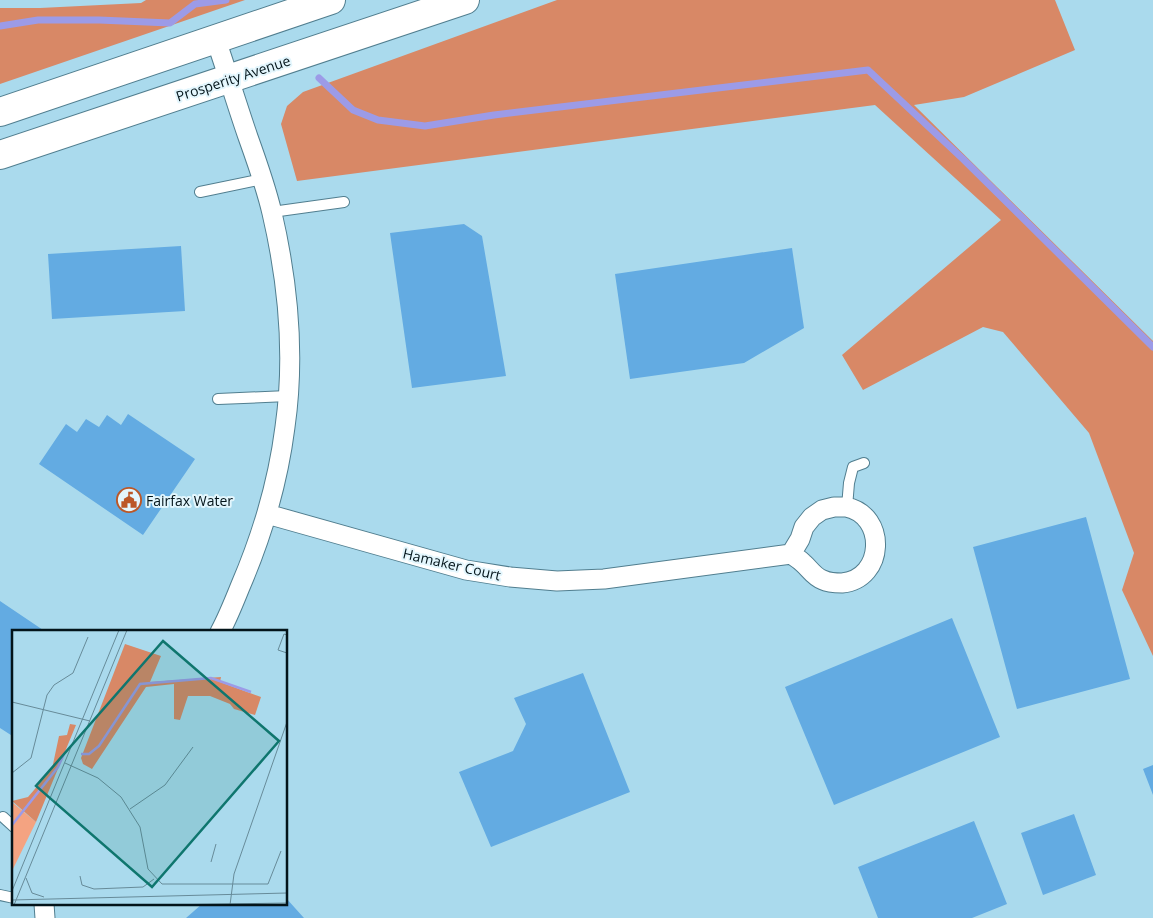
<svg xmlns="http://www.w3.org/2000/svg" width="1153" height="918" font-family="'Open Sans',sans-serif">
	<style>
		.forest { fill: #d88866 }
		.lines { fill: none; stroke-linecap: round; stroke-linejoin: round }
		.stream { stroke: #9c9be7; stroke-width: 7 }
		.building { fill: #63abe2 }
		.lane-casing { stroke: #517e8f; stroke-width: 12 }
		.street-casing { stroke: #517e8f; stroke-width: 21 }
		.secondary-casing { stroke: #517e8f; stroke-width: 30 }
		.lane { stroke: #fff; stroke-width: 10 }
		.street { stroke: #fff; stroke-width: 19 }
		.secondary { stroke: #fff; stroke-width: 28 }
		.labels { text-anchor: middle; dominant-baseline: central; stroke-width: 4; stroke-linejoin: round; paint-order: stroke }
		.street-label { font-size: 14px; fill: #03141a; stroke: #e3f6fd }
		.poi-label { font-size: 14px; fill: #03141a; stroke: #e3f6fd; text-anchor: start }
		.inset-river { fill: none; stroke: #9c9be7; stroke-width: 2.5 }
		.inset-road { fill: none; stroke: #678b99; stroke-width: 1 }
		.view { fill: #0f766e; fill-opacity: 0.15; stroke: #0f766e; stroke-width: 2.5 }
		.inset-edge { fill: none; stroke: #03141a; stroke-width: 2.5 }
	</style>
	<rect width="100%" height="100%" fill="#aadaed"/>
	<path class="forest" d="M146,0h99l-245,84v-76h40l101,-5z
		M557,0h498l20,50 -111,47 -50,8 239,236v315l-31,-66 12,-37 -45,-120 -86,-101 -20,-5 -120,63 -21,-35 159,-135 -126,-115 -578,76 -16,-57 6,-18 16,-14z"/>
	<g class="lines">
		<path class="stream" d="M0,26l38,-6h61l71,3 25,-19 31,-4
			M319,78l34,32 25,10 47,6 69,-11 374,-45 95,89 190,188"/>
	</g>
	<path class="building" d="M464,224l18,12 24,140 -94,12 -22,-155z
		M181,246l4,65 -133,8 -4,-65z
		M792,248l12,80 -60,35 -114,16 -15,-105z
		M128,414l67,45 -52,76 -104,-71 27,-40 11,8 9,-13 13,8 8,-12 14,10z
		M1086,517l44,162 -113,30 -44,-162z
		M0,601l46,31h-32v105l-14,-9z
		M952,618l48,119 -166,68 -49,-118z
		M583,673l47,119 -139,55 -32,-75 54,-21 13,-27 -12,-26z
		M1153,765v30l-10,-26z
		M1074,814l22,61 -53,20 -22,-62z
		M974,821l33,83 -35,14h-94l-20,-51z
		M286,898l18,20h-118l16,-14h84z"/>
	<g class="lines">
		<defs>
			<path id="lane" d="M200,192l63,-13
				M272,212l72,-10
				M218,399l70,-3
				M847,507l2,-24 4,-16 11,-4
				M3,817l11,10
				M0,895l14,3"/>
			<path id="street" d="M216,40c11,32 21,65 32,97 9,25 18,50 24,76 16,69 23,144 13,214 -7,55 -23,109 -45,160 -6,15 -12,30 -20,45
				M834,507c4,0 8,0 12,0 41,8 39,72 -4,76 -6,0 -13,0 -19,-3 -9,-3 -13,-11 -20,-17 -4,-4 -8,-6 -12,-9l9,-15 4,-12 8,-10 10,-7z
				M267,514l199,56 44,7 47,4 47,-2 187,-25
				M44,904l1,14"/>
			<path id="secondary" d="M0,112l331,-112
				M0,155l465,-155"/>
		</defs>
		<use href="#lane" class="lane-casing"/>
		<use href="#street" class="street-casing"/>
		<use href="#secondary" class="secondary-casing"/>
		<use href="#lane" class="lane"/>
		<use href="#street" class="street"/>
		<use href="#secondary" class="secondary"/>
	</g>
	<defs>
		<symbol id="civic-ring" viewBox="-11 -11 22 22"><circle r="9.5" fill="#e3f6fd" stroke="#bc5727" stroke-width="1.5"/><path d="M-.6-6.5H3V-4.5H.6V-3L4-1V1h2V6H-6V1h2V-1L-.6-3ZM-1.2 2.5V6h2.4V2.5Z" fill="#bc5727"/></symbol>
	</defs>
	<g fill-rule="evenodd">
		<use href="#civic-ring" x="115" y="486" width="28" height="28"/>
	</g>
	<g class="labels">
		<g class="street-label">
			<text transform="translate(233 78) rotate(-18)">Prosperity Avenue</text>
			<text transform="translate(452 564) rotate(13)">Hamaker Court</text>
		</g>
		<g class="poi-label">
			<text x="146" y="500">Fairfax Water</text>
		</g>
	</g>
	<g transform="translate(12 630)">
		<rect width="275" height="275" fill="#aadaed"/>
		<path d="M1,173l23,19 -24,49v-66z" fill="#f4a381"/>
		<path d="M113,14l36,12 -11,26 71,-5 -1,5 41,15 -6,18 -21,-6 -4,-5 -20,-8h-22l-8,24 -6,-1v-35l-28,3 -54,82 -9,-5 -2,-6zM58,94l6,1 -40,97 -24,-21 16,-4 24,-28 7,-33 8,-1z" fill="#d88866"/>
		<path class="inset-river" d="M69,124h8l10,-8 41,-62 71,-6 40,14M0,195l46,-58 6,-13"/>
		<path class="inset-road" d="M275,5l-3,-1 -6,16 9,3M0,72l78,19M53,133l33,15 23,19 19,30 8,42 14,15h106l13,-33M0,143l19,-15 16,-63 7,-10 19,-12 15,-36M118,179l35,-24 28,-38M199,232l5,-18M68,246l2,9 12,4 49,-2 11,-8M14,248l6,15 12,4M0,261l107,-261M0,270l275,-7M2,275l113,-275M150,275l125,-2M218,275l4,-31 53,-152"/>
		<path class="view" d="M151,11l116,100 -127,146 -116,-101z"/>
		<rect width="275" height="275" class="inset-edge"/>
	</g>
</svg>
